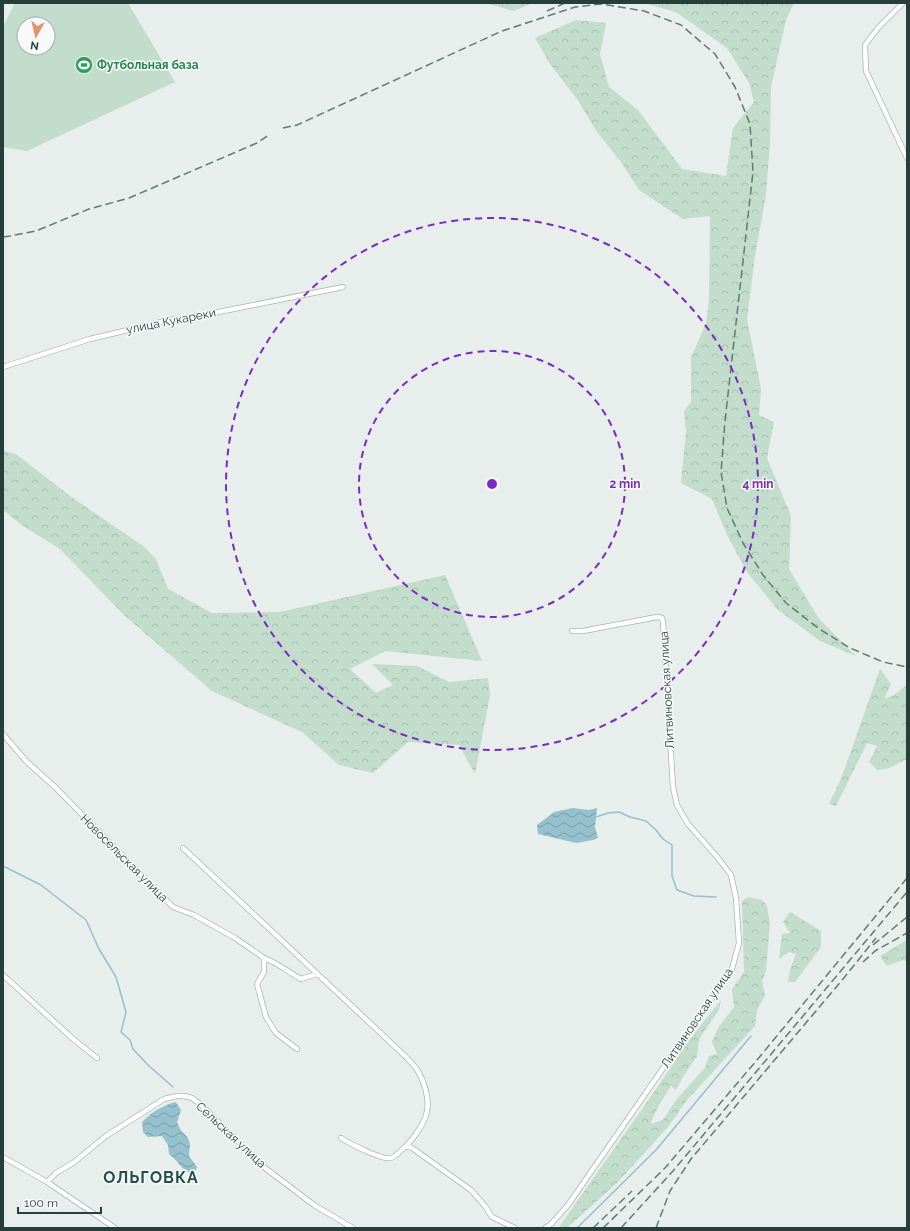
<svg xmlns="http://www.w3.org/2000/svg" width="910" height="1231" font-family="Raleway,sans-serif">
	<style>
		.green { fill: #c2ddcb; fill-rule: evenodd }
		.forest { fill: url(#forest-crowns) }
		.water { fill: url(#water-waves) }
		.lines { fill: none; stroke-linecap: round; stroke-linejoin: round }
		.stream { stroke: #95c0cd; stroke-width: 1.5 }
		.minor-casing { stroke: #aab6b2; stroke-width: 6 }
		.minor { stroke: #fff; stroke-width: 4.5 }
		.rail { stroke: #627a75; stroke-width: 1.5; stroke-dasharray: 8 4; stroke-linecap: butt }
		.ring { fill: none; stroke: #7b2cbf; stroke-width: 2; stroke-dasharray: 7 5 }
		.labels { text-anchor: middle; dominant-baseline: central; stroke-width: 3; stroke-linejoin: round; paint-order: stroke }
		.leisure-label { font-size: 12px; font-weight: bold; fill: #27864d; stroke: #f7faf9; text-anchor: start }
		.street-label { font-size: 12px; fill: #273f3a; stroke: #f7faf9 }
		.district-label { font-size: 16px; font-weight: bold; letter-spacing: 1px; fill: #244f48; stroke: #f7faf9 }
		.centre { fill: #7b2cbf; stroke: #f7faf9; stroke-width: 2 }
		.ring-label { font-size: 12px; text-anchor: middle; font-weight: bold; fill: #7b2cbf; stroke: #f7faf9; stroke-width: 3; stroke-linejoin: round; paint-order: stroke }
	</style>
	<defs>
		<pattern id="forest-crowns" width="20" height="18" patternUnits="userSpaceOnUse"><rect width="20" height="18" fill="#c2ddcb"/><path d="M2 6a3 3 0 1 1 6 0M12 15a3 3 0 1 1 6 0" fill="none" stroke="#a7bfaf"/></pattern>
		<pattern id="water-waves" width="16" height="10" patternUnits="userSpaceOnUse"><rect width="16" height="10" fill="#95c0cd"/><path d="M0 5q4-4 8 0t8 0" fill="none" stroke="#7a9da7"/></pattern>
	</defs>
	<rect width="100%" height="100%" fill="#e7eeeb"/>
	<path class="green" d="M15,3h113l47,79 -148,69 -24,-4v-121zM24,24h24v24h-24z"/>
	<path class="forest" d="M488,3h44l-18,8 -26,-7z
		M643,3h151l-8,17 -15,67 -1,56 -4,52 -11,61 -8,63 14,70 -2,26 15,7 -7,36 24,58 -2,53 30,50 37,37 -36,-15 -42,-31 -31,-38 -19,-35 -16,-38 -31,-16 5,-52 -2,-20 7,-9v-44l15,-35 3,-23 1,-84 -27,3 -44,-29 -18,-28 -24,-30 -20,-33 -27,-35 -15,-26 41,-18 30,3 -6,31 9,33 29,23 44,59 44,7 7,-48 21,-26 -5,-19 -22,-35 -51,-36z
		M3,451l13,3 54,42 73,50 13,13 12,30 44,24 68,-1 165,-37 37,86 -97,-10 -35,18 26,24 17,-8 -21,-21 45,2 32,16 39,-4 2,17 -15,79 -16,-29 -51,-3 -35,31 -34,-8 -37,-33 -90,-41 -88,-76 -64,-66 -37,-23 -20,-16z
		M880,669l11,15 -7,15 10,-4 13,-10v74l-18,9 -11,2 -9,-8 8,-16 -10,-3 -31,63 -7,-2 12,-25z
		M748,897l14,3 5,6 3,18 -4,47 -4,10 3,14 -8,15 -2,16 -68,74 -19,27 -51,56 -49,44h-9l93,-132 38,-56 31,-39 -2,10 -20,29 -2,17 -13,19 -8,15 -5,-4 -12,19 -9,19 13,-4 13,-20 29,-32 4,-12 8,-2 -5,-12 6,-14 16,-21 -2,-18 12,-17 -2,-71z
		M790,912l31,19v16l-26,35h-7l2,-13 6,-15 -7,-2 -10,7 3,-25 8,-1 -7,-11z
		M907,940v22l-4,-2 -16,6 -7,-10z"/>
	<path class="water" d="M573,808l16,2 8,-2 -2,19 3,11 -5,2 -17,3 -38,-9 -1,-9 17,-13z
		M175,1102l3,3 3,5 -4,12 3,7 8,9 2,6 -1,12 8,11 -3,7c-12,-3 -15,-12 -25,-20l-1,-9 -6,-9 -14,1 -5,-5 -1,-10c11,-11 18,-15 33,-20z"/>
	<g class="lines">
		<path class="stream" d="M596,817l12,-4 11,-1 11,5 16,4 10,9 7,9 9,6v31l5,14 17,6 22,1
			M3,866l38,19 45,35 13,29 17,28 10,35 -5,20 9,8 3,9 15,16 25,22
			M577,1228l79,-78 95,-114"/>
		<defs>
			<path id="minor" d="M903,3l-25,25 -13,17 1,26 41,87
				M3,367l87,-28 80,-19 29,-4 144,-29
				M3,734l23,27 29,26 118,120 21,8 41,23 29,20v14l-7,12 9,33 10,16 21,16
				M183,848l205,192c9,9 20,18 28,28 8,12 15,33 10,47 -3,10 -12,23 -20,31
				M264,958c14,5 24,14 37,21l16,-5
				M3,975l69,63 25,20
				M341,1138c8,5 42,23 50,20 6,-2 11,-9 15,-12l6,2 59,42 14,16 7,11 23,11
				M3,1157l44,25 68,46
				M47,1182l9,-9 17,-10 33,-27 58,-37 13,-3h7l8,2 8,6 65,64 49,37 39,23
				M545,1228l6,-4 17,-19 164,-236 7,-26 -3,-45 -5,-23 -13,-17 -30,-34 -11,-19 -4,-18 -10,-165 -1,-4 -5,-1 -74,14h-11"/>
		</defs>
		<use href="#minor" class="minor-casing"/>
		<use href="#minor" class="minor"/>
		<path class="rail" d="M547,11l18,-8
			M283,128l14,-3 205,-94 73,-24 27,-3 42,7 37,14 34,29 20,33 15,37 3,48 -28,249 -4,51 6,36 16,35 20,32 23,28 32,25 32,20 33,14 24,5
			M3,237l7,-1 26,-5 53,-22 40,-11 128,-55 13,-9
			M873,945l34,-28
			M863,962l12,-11 32,-18
			M593,1228l39,-37
			M603,1228l62,-60 92,-108 150,-182
			M621,1228l52,-57 234,-279
			M656,1228l14,-37 21,-32 152,-180 33,-41"/>
	</g>
	<g class="ring">
		<circle cx="492" cy="484" r="133"/>
		<circle cx="492" cy="484" r="266"/>
	</g>
	<defs>
		<symbol id="stadium-disc" viewBox="-11 -11 22 22"><circle r="9.5" fill="#2e9e5b" stroke="#f7faf9"/><path d="M0-5a6.5 5 0 1 0 0 10a6.5 5 0 1 0 0-10ZM-3.5-1.8h7v3.6h-7Z" fill="#fff"/></symbol>
	</defs>
	<g fill-rule="evenodd">
		<use href="#stadium-disc" x="74" y="55" width="20" height="20"/>
	</g>
	<g class="labels">
		<g class="leisure-label">
			<text x="97" y="65">Футбольная база</text>
		</g>
		<g class="street-label">
			<text transform="translate(171 321) rotate(-11)">улица Кукареки</text>
			<text transform="translate(667 690) rotate(-93)">Литвиновская улица</text>
			<text transform="translate(124 858) rotate(45)">Новосельская улица</text>
			<text transform="translate(697 1018) rotate(-56)">Литвиновская улица</text>
			<text transform="translate(231 1135) rotate(43)">Сельская улица</text>
		</g>
		<g class="district-label">
			<text x="151" y="1177">ОЛЬГОВКА</text>
		</g>
	</g>
	<circle cx="492" cy="484" r="6" class="centre"/>
	<g class="ring-label">
		<text x="625" y="488">2 min</text>
		<text x="758" y="488">4 min</text>
	</g>
	<rect width="910" height="1231" fill="none" stroke="#273f3a" stroke-width="8"/>
	<g transform="translate(36 36) rotate(188)"><circle r="19" fill="#f7faf9" stroke="#a4afad"/>
	<path d="M0-3L7 15L0 10L-7 15Z" fill="#e5936d"/>
	<text y="-6" font-size="11" font-weight="bold" text-anchor="middle" fill="#273f3a">N</text>
	</g>
	<path d="M18 1207v6h83v-6" fill="none" stroke="#273f3a" stroke-width="2"/>
	<text x="24" y="1207" font-size="12" fill="#273f3a" stroke="#f7faf9" stroke-width="3" paint-order="stroke">100 m</text>
</svg>
